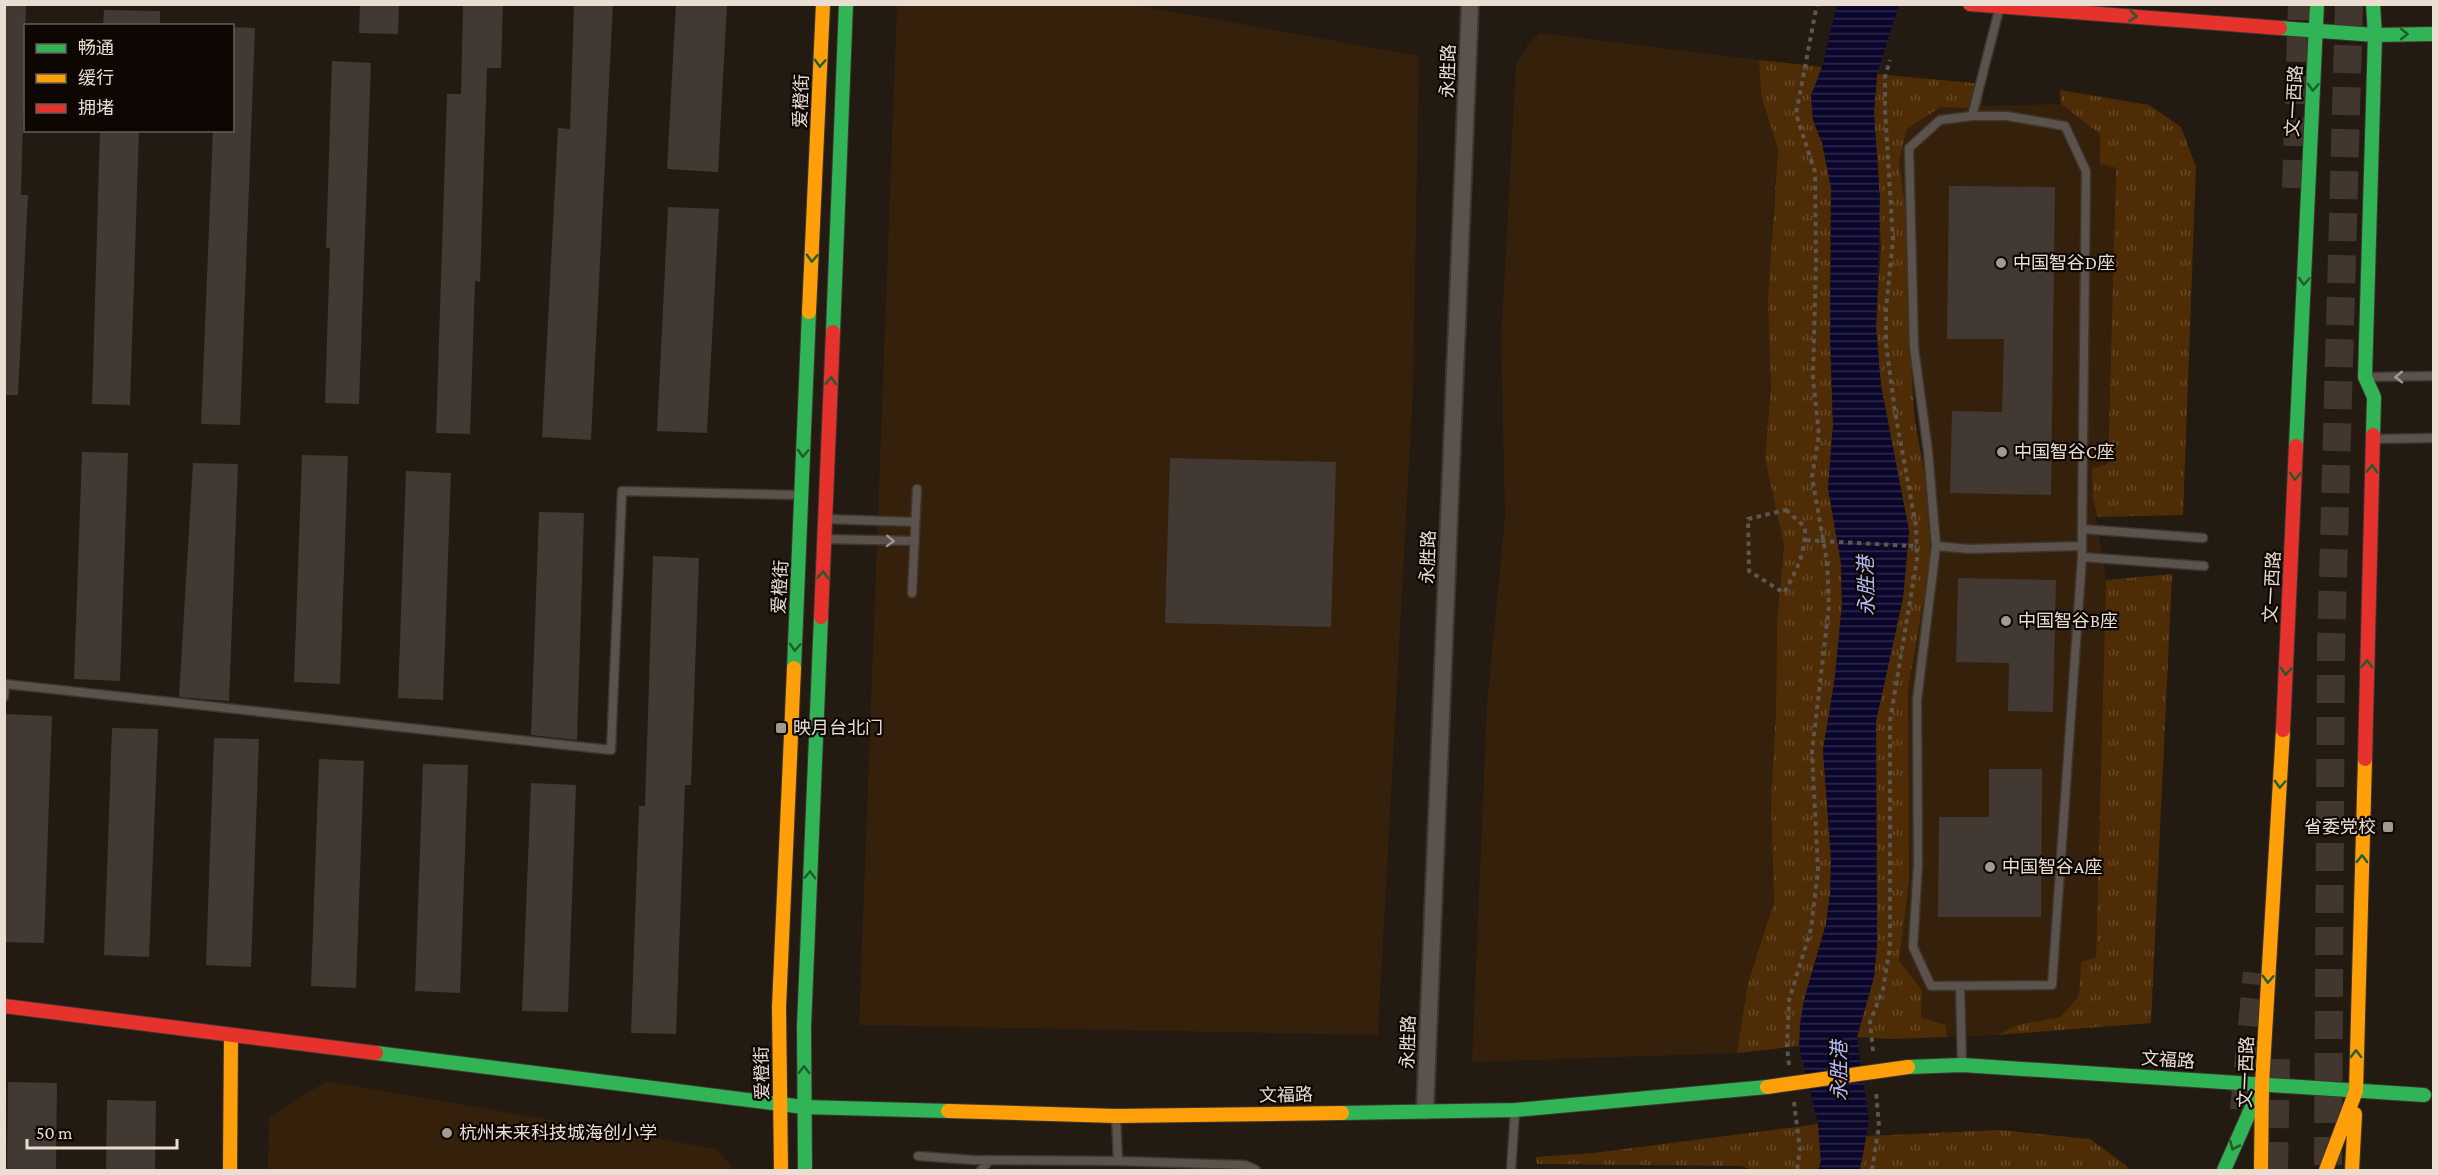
<svg xmlns="http://www.w3.org/2000/svg" width="2438" height="1175" font-family="'Crimson Pro','Noto Sans SC',serif">
	<style>
		.built { fill: #35200c }
		.grass { fill: url(#grass-tufts) }
		.water { fill: url(#water-rules) }
		.building { fill: #423932 }
		.lines { fill: none; stroke-linecap: round; stroke-linejoin: round }
		.highway-tunnel { stroke: #41372e; stroke-width: 28; stroke-dasharray: 28 14; stroke-linecap: butt }
		.lane-casing { stroke: #3d352f; stroke-width: 11 }
		.street-casing { stroke: #3d352f; stroke-width: 20 }
		.fast-casing { stroke: #3d352f; stroke-width: 16 }
		.slow-casing { stroke: #3d352f; stroke-width: 16 }
		.jam-casing { stroke: #3d352f; stroke-width: 16 }
		.path { stroke: #5d564e; stroke-width: 4; stroke-dasharray: 4.5 4.5; stroke-linecap: butt }
		.lane { stroke: #5a524b; stroke-width: 8 }
		.street { stroke: #5a524b; stroke-width: 16 }
		.fast { stroke: #30b455; stroke-width: 14 }
		.slow { stroke: #ff9f0a; stroke-width: 14 }
		.jam { stroke: #e5322d; stroke-width: 14 }
		.slow-bridge-casing { stroke: #3d352f; stroke-width: 16; stroke-linecap: butt }
		.path-bridge { stroke: #5d564e; stroke-width: 4; stroke-dasharray: 4.5 4.5; stroke-linecap: butt }
		.slow-bridge { stroke: #ff9f0a; stroke-width: 14 }
		.oneway { stroke: #1f5d2c }
		.oneway2 { stroke: #a2988f }
		.poi-dot { fill: #a4998f; stroke: #0e0602; stroke-width: 2 }
		.labels { text-anchor: middle; dominant-baseline: central; stroke-width: 4.5; stroke-linejoin: round; paint-order: stroke }
		.street-label { font-size: 18px; fill: #eaded3; stroke: #0e0602 }
		.poi-label { font-size: 18px; fill: #eaded3; stroke: #0e0602; text-anchor: start }
		.water-label { font-size: 20px; font-style: italic; fill: #b2bbfa; stroke: #0e0602 }
	</style>
	<defs>
		<pattern id="grass-tufts" width="24" height="20" patternUnits="userSpaceOnUse" patternTransform="scale(1.5)"><rect width="24" height="20" fill="#4e2c06"/><path d="M3 7l-1-3M5 7V3M7 7l1-3M15 17l-1-3M17 17v-4M19 17l1-3" fill="none" stroke="#684a29"/></pattern>
		<pattern id="water-rules" width="6" height="5" patternUnits="userSpaceOnUse" patternTransform="scale(1.5)"><rect width="6" height="5" fill="#0b062c"/><path d="M0 2.5h6" fill="none" stroke="#2f2a4a"/></pattern>
	</defs>
	<rect width="100%" height="100%" fill="#231a11"/>
	<path class="built" d="M897,5h238l284,51 -6,333 -35,646 -519,-10z
		M1540,33l219,27 2,35 17,54 -5,61 -2,176 -6,73 19,86 -7,77 -1,88 -5,93 3,99 -28,89 -9,62 -265,9 15,-358 18,-187 -4,-178 15,-274 12,-21z
		M2061,104l39,30v30l16,4 -8,297 -15,32 13,83 -10,377 -15,5 -2,34 -19,21 -43,8 -19,10 -51,2 -1,-12 -25,-7 1,-28 -23,-28 9,-84v-190l23,-129 -6,-83 -16,-139 -4,-132 -6,-42 8,-34 34,-22z
		M327,1081l390,68 17,21h-466l1,-53z"/>
	<path class="grass" d="M1759,60l63,7 -11,29 2,24 9,23 9,44 -1,148 3,90 -5,63 13,75 1,41 -7,73 -12,73 8,109 -1,34 -4,31 -22,76 -5,46 -62,7 10,-66 27,-85 -3,-99 5,-93 1,-88 7,-77 -19,-86 6,-73 -3,-86 10,-151 -17,-54z
		M1877,74l107,10 -3,24 -40,-1 -34,22 -8,34 6,42 4,132 6,85 10,54 6,83 -23,129 1,193 -10,80 23,29 -1,28 25,7 1,12 -56,2 -34,-2 17,-60 3,-32 -1,-224 27,-123 6,-67 -28,-146 -5,-57 5,-81 -7,-135z
		M2060,90l89,15 32,22 15,40 -13,348 -86,2 -4,-20 -1,-28 16,-5 8,-296 -16,-4v-30l-39,-30z
		M2172,574l-21,449 -153,12 19,-10 43,-8 19,-21 2,-34 15,-5 10,-377z
		M1818,1124l3,37 -3,9h-65l-12,-4 -204,-2 -1,-7 57,-4z
		M2000,1130l90,9 37,27v4h-267l6,-34z"/>
	<path class="water" d="M1837,5h62l-22,69 -3,38 6,86 -4,130 5,58 28,145 -6,67 -27,123 1,224 -3,32 -17,60 12,84 -9,49h-42l3,-9 -3,-37 -19,-78 1,-22 4,-24 22,-76 4,-31 1,-34 -8,-109 12,-73 7,-73 -1,-41 -13,-75 5,-63 -3,-90 1,-148 -9,-44 -9,-23 -2,-24 11,-29z"/>
	<path class="building" d="M4,4h22l-5,191h7l-10,200h-14z
		M360,4h39l-1,30 -39,-1z
		M463,4h40l-2,64h-14l-7,214 -5,-1 -5,153 -34,-1 11,-339h14z
		M574,4h39l-22,436 -49,-3 16,-309 12,1z
		M676,4h51l-9,168 -51,-3z
		M104,10l56,1v15h-57z
		M232,27l23,1 -15,397 -39,-1 12,-294h19z
		M332,61l39,2 -12,341 -34,-1 5,-155h-4z
		M100,130h39l-9,275 -38,-1z
		M1949,186l106,1 -4,308 -101,-2 2,-82 50,1 2,-73h-57z
		M668,207l51,2 -12,224 -50,-2z
		M82,452l46,1 -8,228 -46,-2z
		M302,455l46,1 -8,228 -46,-2z
		M1170,458l166,4 -5,165 -166,-4z
		M193,463l45,1 -9,237 -50,-4z
		M406,471l45,2 -8,227 -45,-2z
		M539,512l45,1 -7,227 -46,-5z
		M653,556l46,2 -8,227h-6l-9,249 -45,-1 8,-227h6z
		M1958,578l98,2 -3,132 -45,-1 1,-48 -53,-1z
		M6,714l46,2 -8,227 -40,-1z
		M112,728l46,1 -9,228 -45,-2z
		M214,738l45,1 -8,228 -45,-2z
		M319,759l45,2 -8,227 -45,-2z
		M423,764l45,1 -8,228 -45,-2z
		M1989,769h53l-1,148h-103l1,-100h50z
		M531,783l45,2 -8,227 -46,-1z
		M8,1082l49,1 -1,87h-49z
		M107,1100l49,1 -1,69h-49z"/>
	<g class="lines">
		<path class="highway-tunnel" d="M2296,188l6,-184
			M2244,1110l13,-137
			M2328,1165l3,-517 18,-644
			M2274,1170l2,-111"/>
		<defs>
			<path id="lane" d="M1972,116l27,-106
				M2368,377l66,-1
				M2376,439l58,-1
				M826,519l89,3
				M2082,529v28l122,9
				M825,539l90,2
				M1936,546l33,3 113,-3
				M2082,557l-30,428 -121,1 -18,-39 5,-83 -1,-164 19,-154 -8,-95 -14,-103 -5,-200 31,-28 32,-4h35l58,10 21,45 -4,358 121,9
				M912,593l5,-104
				M4,697l1,-13 606,66 11,-259 178,4
				M1960,986l2,78
				M1116,1116l2,45 127,4 11,5
				M918,1156l55,4 145,1
				M981,1170l9,-10
				M1511,1170l4,-59"/>
			<path id="street" d="M1425,1110l45,-1106"/>
			<path id="fast" d="M2373,4l2,31 -10,342 9,20 -1,38
				M2280,28l95,7 59,-1
				M833,332l13,-328
				M2296,446l21,-442
				M794,668l15,-356
				M376,1053l428,54 144,4
				M1908,1067l54,-2 462,30
				M1342,1113l173,-3 252,-23
				M805,1170l-1,-143 17,-410
				M2224,1170l38,-86"/>
			<path id="slow" d="M809,312l14,-308
				M948,1111l168,5 226,-3
				M230,1170l1,-135
				M781,1170l-2,-163 15,-339
				M2261,1170l1,-86 21,-354
				M2326,1170l30,-79 9,-332
				M2352,1170l3,-56"/>
			<path id="jam" d="M1970,4l310,24
				M821,617l12,-285
				M2283,730l13,-284
				M2365,759l8,-324
				M4,1006l372,47"/>
		</defs>
		<use href="#lane" class="lane-casing"/>
		<use href="#street" class="street-casing"/>
		<use href="#fast" class="fast-casing"/>
		<use href="#slow" class="slow-casing"/>
		<use href="#jam" class="jam-casing"/>
		<path class="path" d="M1786,510l19,17c1,26 -9,44 -21,66l-35,-22 -1,-52z
			M1806,540l15,1
			M1909,546l9,-1
			M1873,1051l-3,-29 13,-33 7,-41v-227l27,-162 -1,-33 -21,-114 -9,-69v-35l7,-68 -8,-130v-33l5,-17
			M1789,1065l-2,-18 2,-47 22,-71 7,-59 -6,-118 17,-146 -2,-44 -15,-85 7,-42 -6,-56 3,-119 -1,-88 -19,-58 21,-110
			M1794,1102l6,48 -3,20
			M1872,1170l7,-44 -3,-34"/>
		<use href="#lane" class="lane"/>
		<use href="#street" class="street"/>
		<use href="#fast" class="fast"/>
		<use href="#slow" class="slow"/>
		<use href="#jam" class="jam"/>
		<defs>
			<path id="slow-bridge" d="M1767,1087l141,-20"/>
		</defs>
		<use href="#slow-bridge" class="slow-bridge-casing"/>
		<path class="path-bridge" d="M1821,541l88,5"/>
		<use href="#slow-bridge" class="slow-bridge"/>
	</g>
	<defs><path id="oneway-chevron" d="M-2-3.5L2.5 0L-2 3.5" fill="none" stroke-width="1.6" stroke-linecap="round" stroke-linejoin="round" transform="scale(1.5)"/></defs>
	<g class="oneway">
		<use href="#oneway-chevron" transform="translate(2133 16) rotate(4)"/>
		<use href="#oneway-chevron" transform="translate(2404 34) rotate(-1)"/>
		<use href="#oneway-chevron" transform="translate(820 63) rotate(92)"/>
		<use href="#oneway-chevron" transform="translate(2313 87) rotate(93)"/>
		<use href="#oneway-chevron" transform="translate(812 258) rotate(92)"/>
		<use href="#oneway-chevron" transform="translate(2304 281) rotate(93)"/>
		<use href="#oneway-chevron" transform="translate(831 381) rotate(-88)"/>
		<use href="#oneway-chevron" transform="translate(803 453) rotate(92)"/>
		<use href="#oneway-chevron" transform="translate(2372 469) rotate(-88)"/>
		<use href="#oneway-chevron" transform="translate(2295 476) rotate(93)"/>
		<use href="#oneway-chevron" transform="translate(823 575) rotate(-88)"/>
		<use href="#oneway-chevron" transform="translate(795 647) rotate(93)"/>
		<use href="#oneway-chevron" transform="translate(2367 664) rotate(-88)"/>
		<use href="#oneway-chevron" transform="translate(2286 671) rotate(93)"/>
		<use href="#oneway-chevron" transform="translate(2280 784) rotate(93)"/>
		<use href="#oneway-chevron" transform="translate(2362 859) rotate(-89)"/>
		<use href="#oneway-chevron" transform="translate(810 875) rotate(-88)"/>
		<use href="#oneway-chevron" transform="translate(2268 979) rotate(93)"/>
		<use href="#oneway-chevron" transform="translate(2356 1054) rotate(-89)"/>
		<use href="#oneway-chevron" transform="translate(804 1070) rotate(-90)"/>
		<use href="#oneway-chevron" transform="translate(2234 1146) rotate(114)"/>
	</g>
	<g class="oneway2">
		<use href="#oneway-chevron" transform="translate(2399 377) rotate(179)"/>
		<use href="#oneway-chevron" transform="translate(890 541) rotate(2)"/>
	</g>
	<g class="poi-dot">
		<circle cx="2001" cy="263" r="6"/>
		<circle cx="2002" cy="452" r="6"/>
		<circle cx="2006" cy="621" r="6"/>
		<rect x="775" y="722" width="12" height="12" rx="3"/>
		<rect x="2382" y="821" width="12" height="12" rx="3"/>
		<circle cx="1990" cy="867" r="6"/>
		<circle cx="447" cy="1133" r="6"/>
	</g>
	<g class="labels">
		<g class="street-label">
			<text transform="translate(1448 71) rotate(-88)">永胜路</text>
			<text transform="translate(801 101) rotate(-88)">爱橙街</text>
			<text transform="translate(2294 101) rotate(-87)">文一西路</text>
			<text transform="translate(1428 557) rotate(-88)">永胜路</text>
			<text transform="translate(780 587) rotate(-87)">爱橙街</text>
			<text transform="translate(2272 587) rotate(-87)">文一西路</text>
			<text transform="translate(1408 1042) rotate(-88)">永胜路</text>
			<text transform="translate(2168 1060) rotate(4)">文福路</text>
			<text transform="translate(2246 1072) rotate(-88)">文一西路</text>
			<text transform="translate(762 1073) rotate(-91)">爱橙街</text>
			<text transform="translate(1286 1095) rotate(-1)">文福路</text>
		</g>
		<g class="poi-label">
			<text x="2013" y="263">中国智谷D座</text>
			<text x="2014" y="452">中国智谷C座</text>
			<text x="2018" y="621">中国智谷B座</text>
			<text x="793" y="728">映月台北门</text>
			<text x="2376" y="827" text-anchor="end">省委党校</text>
			<text x="2002" y="867">中国智谷A座</text>
			<text x="459" y="1133">杭州未来科技城海创小学</text>
		</g>
		<g class="water-label">
			<text transform="translate(1866 586) rotate(-91)">永胜港</text>
			<text transform="translate(1839 1071) rotate(-90)">永胜港</text>
		</g>
	</g>
	<rect width="2438" height="1175" fill="none" stroke="#eaded3" stroke-width="12"/>
	<rect x="24" y="24" width="210" height="108" fill="#0e0602" stroke="#665c56" stroke-width="1.5"/>
	<rect x="36" y="44" width="30" height="9" fill="#30b455" stroke="#665c56" stroke-width="1.5"/>
	<text x="78" y="54" font-size="18" fill="#eaded3">畅通</text>
	<rect x="36" y="74" width="30" height="9" fill="#ff9f0a" stroke="#665c56" stroke-width="1.5"/>
	<text x="78" y="84" font-size="18" fill="#eaded3">缓行</text>
	<rect x="36" y="104" width="30" height="9" fill="#e5322d" stroke="#665c56" stroke-width="1.5"/>
	<text x="78" y="114" font-size="18" fill="#eaded3">拥堵</text>
	<path d="M27 1139v9h150v-9" fill="none" stroke="#eaded3" stroke-width="3"/>
	<text x="36" y="1139" font-size="18" fill="#eaded3" stroke="#0e0602" stroke-width="4.5" paint-order="stroke">50 m</text>
</svg>
